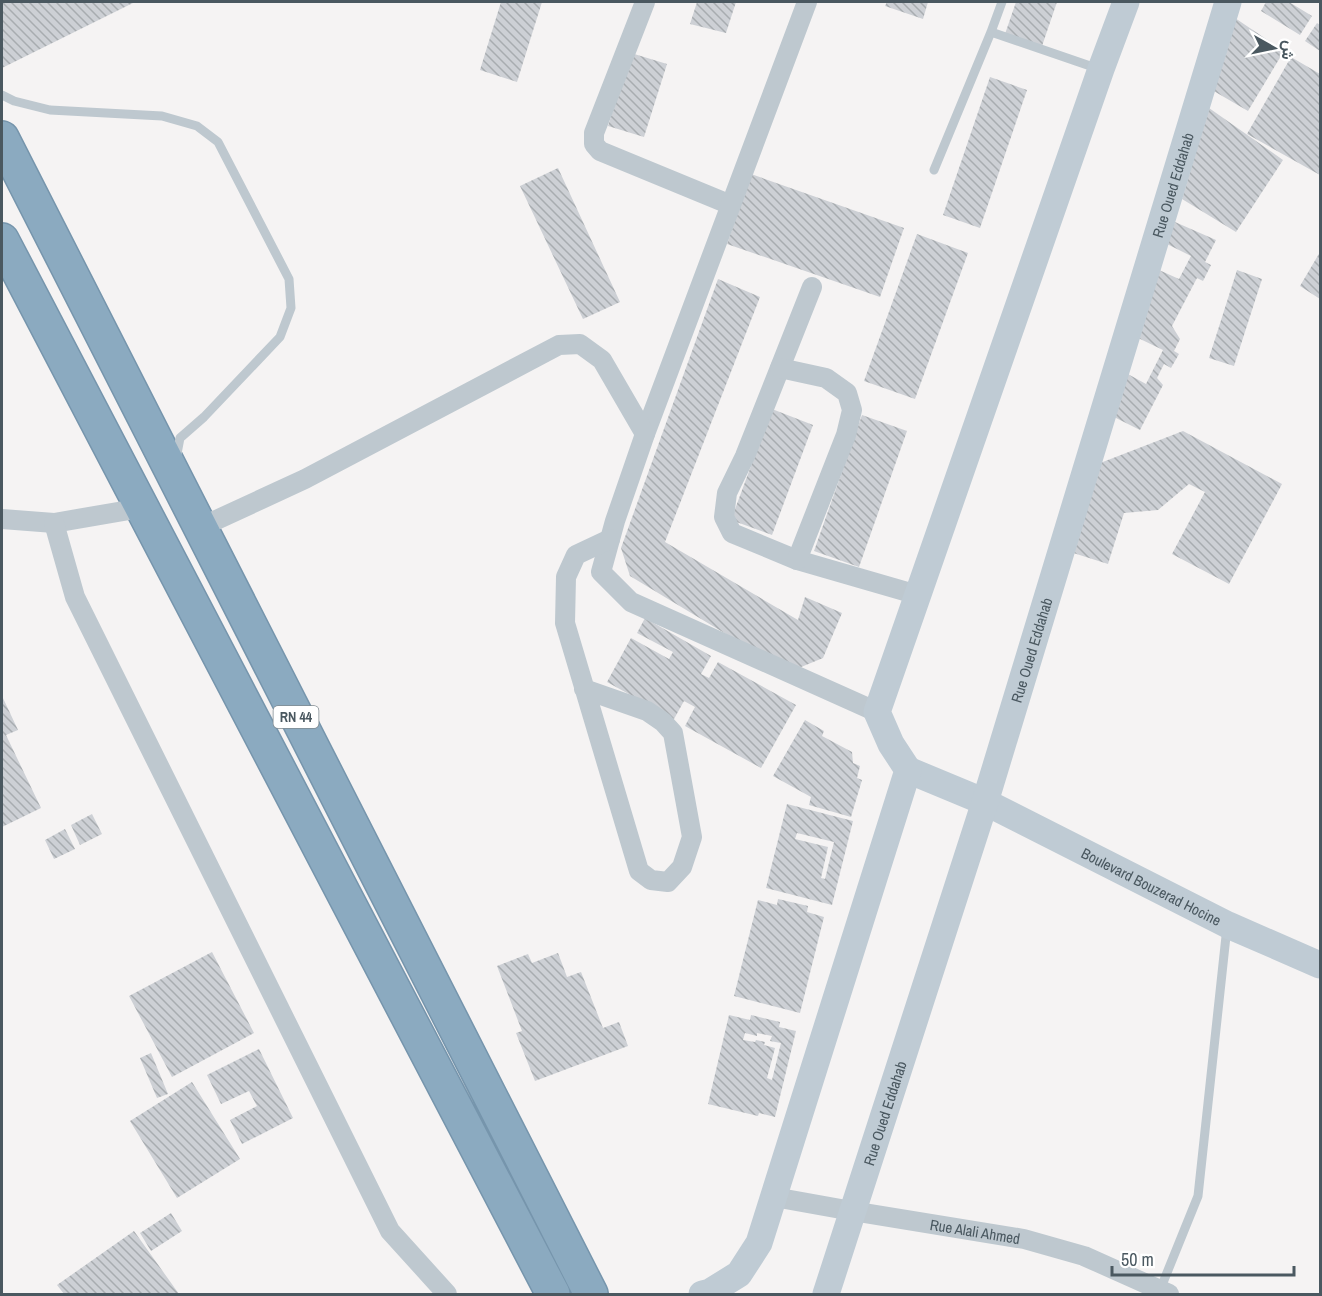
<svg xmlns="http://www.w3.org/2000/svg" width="1322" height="1296" font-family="'Archivo Narrow',Vazirmatn,sans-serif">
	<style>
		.building { fill: url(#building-back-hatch); fill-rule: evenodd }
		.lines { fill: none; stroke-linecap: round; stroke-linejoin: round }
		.highway-casing { stroke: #7695ac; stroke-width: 36 }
		.lane { stroke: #bec8cf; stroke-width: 9 }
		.street { stroke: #bec8cf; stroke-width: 20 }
		.secondary { stroke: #bfcbd4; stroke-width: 27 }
		.highway { stroke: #8baac0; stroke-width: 33 }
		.labels { text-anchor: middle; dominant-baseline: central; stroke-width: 4.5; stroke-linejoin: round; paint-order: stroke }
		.shield { fill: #fff; stroke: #808a90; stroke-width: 1.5 }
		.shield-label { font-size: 14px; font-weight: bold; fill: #4a5860 }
		.street-label { font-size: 15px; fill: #4a5860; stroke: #fff }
	</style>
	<defs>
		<pattern id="building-back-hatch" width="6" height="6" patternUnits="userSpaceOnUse" patternTransform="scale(1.5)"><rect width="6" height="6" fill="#cdd0d5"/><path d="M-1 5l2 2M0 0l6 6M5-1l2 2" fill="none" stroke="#a8acb0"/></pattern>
	</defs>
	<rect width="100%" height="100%" fill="#f5f3f3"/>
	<path class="building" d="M2,2h133l-133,66z
		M501,2h41l-25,80 -37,-12z
		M697,2h39l-10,31 -36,-9z
		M887,2h41l-5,17 -38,-13z
		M1016,2h41l-15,44 -37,-12z
		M1266,2h23l23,14 -12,19 -39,-24z
		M1235,18l49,33 -36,60 -36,-21z
		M1317,23l3,2v26l-15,-10z
		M631,53l36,11 -23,73 -36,-11z
		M1291,57l29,17v101l-73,-41z
		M990,77l37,13 -47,138 -37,-13z
		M1209,108l74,52 -47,72 -54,-33z
		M558,168l62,134 -37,17 -63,-133z
		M751,174l153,54 -24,69 -153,-53z
		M1175,222l41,18 -11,22 6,3 -8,16 -6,-3 -25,48 8,13 -6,12 5,3 -8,14 -7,-4 -7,14 6,7 -23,45 -28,-14 14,-43 20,11 17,-34 -27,-13 23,-67 20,9 12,-23 -24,-12z
		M917,234l51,19 -53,146 -51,-18z
		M1320,252v47l-20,-13z
		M1237,270l25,9 -28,87 -25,-8z
		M718,279l42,18 -95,245 133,78 7,-23 37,16 -19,45 -34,14 -159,-96 -9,-28z
		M772,409l41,16 -41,110 -41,-15z
		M862,415l45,16 -48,136 -45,-16z
		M1183,431l99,53 -53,100 -57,-30 33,-62 -16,-8 -31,26 -34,3 -16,51 -41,-13 28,-86z
		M645,618l66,38 -10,18 8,4 9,-16 78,43 -35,63 -76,-42 10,-19 -11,-6 -10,18 -67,-37 24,-44 38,21 4,-7 -36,-19z
		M2,696l16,34 -12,5 35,73 -39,19z
		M805,720l19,11 -2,5 30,16 1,11 7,3 -3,12 5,2 -11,37 -42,-12 2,-8 -38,-21z
		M787,804l66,17 -21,84 -66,-17zM797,833l37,9 -9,37 -4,-1 7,-31 -33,-8z
		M92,814l10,20 -22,11 -9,-20z
		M65,829l10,20 -21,10 -9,-19z
		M778,899l30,7 -1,6 17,5 -24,96 -66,-17 24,-96 19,5z
		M212,952l42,81 -82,44 -43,-81z
		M558,953l9,24 14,-5 22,56 16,-6 9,24 -93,35 -19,-48 6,-2 -25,-65 31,-12 4,9z
		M729,1015l21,5 1,-5 29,7 -1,5 17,4 -21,86 -16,-4 -1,3 -50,-12zM745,1033l12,3v-3l15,3 -2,5 11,2 -9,37 -5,-2 8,-30 -11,-3 1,-3 -9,-2 -1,2 -12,-2z
		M259,1049l34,69 -51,26 -12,-24 27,-14 -8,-15 -28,13 -14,-29z
		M151,1053l17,41 -11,4 -17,-40z
		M192,1082l48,77 -63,39 -47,-77z
		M171,1213l11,18 -31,20 -11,-18z
		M134,1231l45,63h-115l-7,-9z"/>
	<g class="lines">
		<defs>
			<path id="highway" d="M2,138l589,1156
				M2,240l551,1054"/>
		</defs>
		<use href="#highway" class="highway-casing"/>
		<path class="lane" d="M991,32l108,37
			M2,95l12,6 36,9 112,6 35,10 21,16 71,137 2,29 -11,29 -76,80 -24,21 -4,21
			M934,170l57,-138 11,-30
			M1160,1290l38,-94 29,-269"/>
		<g class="street">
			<path d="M645,2l-51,131v11l6,7 131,54"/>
			<path d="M807,2l-162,432 -30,87 -14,51 30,30 246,110"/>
			<path d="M812,287l-67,169 -18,37 -3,24 8,16 65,27 121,35"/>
			<path d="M780,368l46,10 21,15 5,17 -6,25 -49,125"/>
			<path d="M2,519l52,4 87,-15"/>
			<path d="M54,523l21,74 315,634 57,63"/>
			<path d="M199,528l106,-49 254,-134 21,-1 22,16 43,74"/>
			<path d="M584,689l63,22 16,11 10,11 19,104 -10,30 -14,15 -17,-2 -12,-9 -74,-248 1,-46 10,-22 34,-16"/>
			<path id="s1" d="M774,1197l78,14 172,28 60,17 85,38"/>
		</g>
		<g class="secondary">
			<path id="s2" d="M908,770l77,32 243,123 92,40"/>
			<path d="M702,1294l8,-2 29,-18 20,-31 149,-473 -17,-26 -14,-32 224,-643 25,-67"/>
			<path id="s3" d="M826,1294l159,-492 243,-800"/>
		</g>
		<use href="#highway" class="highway"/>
	</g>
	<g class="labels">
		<rect class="shield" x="273.5" y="706" width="45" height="22" rx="4.5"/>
		<g class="shield-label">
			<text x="296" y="717">RN 44</text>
		</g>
		<g class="street-label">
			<text stroke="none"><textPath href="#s3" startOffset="1162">Rue Oued Eddahab</textPath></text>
			<text stroke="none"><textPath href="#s3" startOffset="676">Rue Oued Eddahab</textPath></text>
			<text stroke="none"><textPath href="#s2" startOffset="270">Boulevard Bouzerad Hocine</textPath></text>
			<text stroke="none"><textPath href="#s3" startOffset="190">Rue Oued Eddahab</textPath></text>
			<text stroke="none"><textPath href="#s1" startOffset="204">Rue Alali Ahmed</textPath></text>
		</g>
	</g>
	<rect width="1322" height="1296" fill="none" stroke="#4a5860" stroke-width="6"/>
	<g transform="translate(1274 48) rotate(99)" stroke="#ffffff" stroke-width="4.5" paint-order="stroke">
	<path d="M0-4.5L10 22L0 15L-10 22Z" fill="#4a5860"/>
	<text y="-9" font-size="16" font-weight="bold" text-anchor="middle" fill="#4a5860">ش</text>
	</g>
	<path d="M1112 1266v9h182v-9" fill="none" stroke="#4a5860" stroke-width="3"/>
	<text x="1121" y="1266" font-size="18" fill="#4a5860" stroke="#ffffff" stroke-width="4.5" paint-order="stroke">50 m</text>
</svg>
